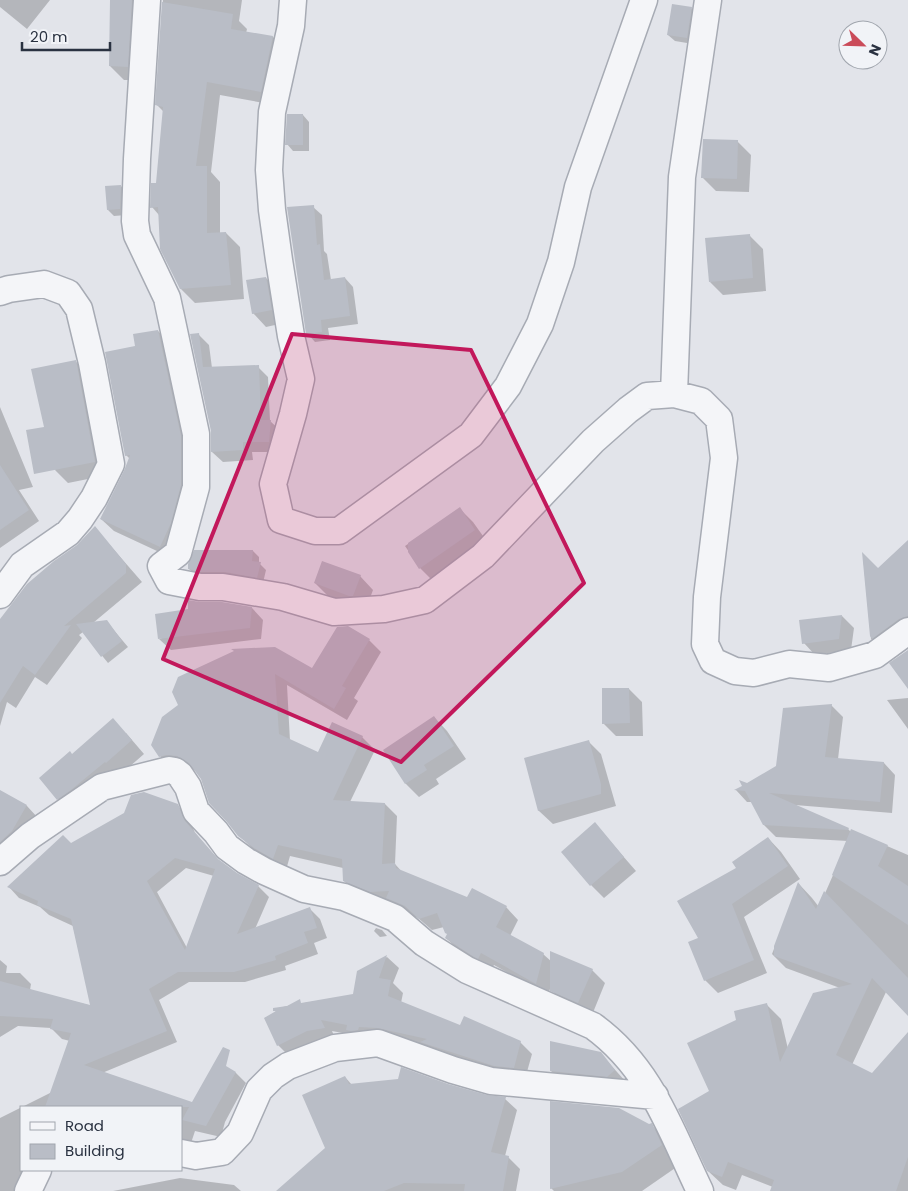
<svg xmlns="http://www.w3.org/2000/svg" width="908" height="1191" font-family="Poppins,sans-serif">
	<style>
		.shadow { fill: #0003; fill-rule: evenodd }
		.building { fill: #b9bdc6; fill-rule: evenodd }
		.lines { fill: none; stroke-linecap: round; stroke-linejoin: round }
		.street-casing { stroke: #a7abb4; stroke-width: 29 }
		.street { stroke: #f4f5f8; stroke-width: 26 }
		.marked { fill: #c2185b; fill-opacity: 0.2; stroke: #c2185b; stroke-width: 4; stroke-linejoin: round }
	</style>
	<rect width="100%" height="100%" fill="#e2e4ea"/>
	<path class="shadow" d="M0,0h50l-23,29 -27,-22z
		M111,0h44l-14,80h-17l-14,-14z
		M163,0h79l-3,21 8,8 -1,4 27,4 14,14 -12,54 -55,-10 -9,77 9,10v52l6,-1 14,14 4,52 -49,4 -14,-14 -22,-74 -7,-8 5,-23 7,-72 -7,-7z
		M691,8l7,6 -5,30 -18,-3 -7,-6z
		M303,115l6,7v29h-16l-6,-7z
		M737,141l14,14 -2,37 -33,-1 -13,-13z
		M121,186l6,7 -1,22 -12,1 -6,-6z
		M313,207l9,8 2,36 3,3 4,26 14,-2 8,9 5,37 -30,4 2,12 -15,2 -8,-9z
		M750,236l13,13 3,42 -43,4 -13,-13z
		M266,278l13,13 5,32 -18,4 -13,-14z
		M158,331l13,13 22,105 -21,109 -58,-27 -13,-12 29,-60 -4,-4 10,-108z
		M192,335h7l10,10 3,23 46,-1 10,10 2,44 11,10 -2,21h-27l1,8 -30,2 -11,-10v-21z
		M75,361l14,13 19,101 -40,8 -13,-13z
		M0,407l33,80 -14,3 20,31 -39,27z
		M460,509l13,13 15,21 -55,38 -13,-13 -15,-22z
		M95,528l47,54 -49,41 14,-1 21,25 -20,16 -25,-31 -4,3 3,3 -35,47 -12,-8 -19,31 -9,-6 -7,24v-105z
		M908,542v91l-24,19 -13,-13 -8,-83 15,14z
		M253,551l6,6v6l7,7 -3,13 -67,-8 -7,-6z
		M360,576l13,14 -7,19 -38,-13 -13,-13z
		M252,608l11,12 -2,19 -90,11 -12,-11z
		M842,616l12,12 -3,22 -36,5 -11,-12z
		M369,640l12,12 -27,46 4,3 -11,19 -60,-35 3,56 29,13 43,-17 13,13 -25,52 35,2 12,12 -2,48 8,9 65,26 38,8 12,13 -8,16 33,18 9,8 40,8 13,13 -13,32 -27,-12 -15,-14 -2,6 -54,-30 -3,5 -32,-20 -13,-12 2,-4 -4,-7 -12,3 -14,-12 -62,-25 -12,-12 -1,-13 -53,-12 -4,14 -18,-10 -16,-12 -13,-13 -42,-63 -6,-4 -18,1 -13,-13 20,-50 -1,-29 134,-7z
		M629,689l13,13 1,34h-27l-13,-13z
		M908,698v31l-21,-29z
		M831,705l12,12 -5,42 46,4 11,12 -3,38 -97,-8 53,24 3,3 1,-1 56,24v159l-22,-22 -35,75 57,31v93h-136l1,-4 -31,-12 -6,15 -13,-5 -15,-14 3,-79 26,-71 30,-16 14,14 7,30 52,-61 -54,-20 -14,-14 27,-70 13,14 7,9 29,-66 -72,-4 -12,-12 -12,-23h-5l-11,-12 42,-23z
		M434,717l13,14 19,28 -30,20 3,5 -20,13 -13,-13 -21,-34z
		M126,733l18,21 -24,21 -49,37 -13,-13 14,-44z
		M588,741l13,13 15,52 -63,18 -14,-13 -14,-52z
		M0,791l27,15 11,12 -38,40z
		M177,805l11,12 7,16 26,30 16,11 21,12 11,11 -14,32 54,-21 11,11 7,19 -13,5 4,11 -33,12 1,4 -41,12h-56l-30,18 18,42 -75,31 90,31 24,-42 20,11 10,10 -21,39 -4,15 -26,-6 -6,18h-8v-42h-160v63h5l-3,21h-23v-73l52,-26 18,-51 -8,-2 -11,-11 -33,-2 -18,11v-77l7,6 -1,7h14l11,11 -1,6 62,16 -19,-80 -24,-11 -9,-8 -21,-9 -10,-11 62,-43zM186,868l28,8 -27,72 -30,-56z
		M595,824l41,47 -32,27 -13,-13z
		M768,838l13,14 19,27 -56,38 23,56 -49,20 -13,-13 -5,-41 38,-71z
		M376,928l6,2 5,6 -7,1 -6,-6z
		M387,957l12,11 -6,15 10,10 -2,10 60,24 59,15 12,12 -7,25 -18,-1 -154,-43 -21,-4 4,9 -46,17 -12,-12 -13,-27 11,-6 -2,-3 18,-4 62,-10 4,-23z
		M600,1053l26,29 -63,1 -12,-12z
		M345,1077l7,8h96l39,12 18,2 12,11 -12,46 3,1 12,12 -4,22h-234l45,-43z
		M651,1125l20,19 10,20 -39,27h-88l-3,-3z
		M180,1178l54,7 7,6h-128z"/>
	<path class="building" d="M110,0h22l-4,67 -19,-1z
		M162,2l71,12 -2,15 42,7 -12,56 -54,-10 -11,84h11v67l19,-1 5,53 -51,4 -20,-40 -2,-42 -8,1 1,-25h5l7,-76 -8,-2z
		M672,4l20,3 -5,31 -20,-3z
		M287,114h16v31h-18z
		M703,139l35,1 -1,39 -36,-1z
		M121,185l-1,24 -13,1 -2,-24z
		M314,205l3,40 3,-1 4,36 21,-3 5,39 -29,4 1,12 -16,2 -19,-127z
		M750,234l3,44 -44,4 -4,-44z
		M266,277l6,33 -20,4 -6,-34z
		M158,330l23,106v49l-10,38 -11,24 -60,-28 24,-48 6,-16 -5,1 -20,-104 30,-6 -2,-12z
		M199,333l4,34 56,-2 2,55h10l-2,22h-26v8l-32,2v-21l-21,-97z
		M76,360l19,102 -61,12 -8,-44 18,-3 -13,-58z
		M0,465l29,45 -29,20z
		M460,507l15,23 -56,39 -11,-17v-9z
		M95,526l31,38v9l-62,53 7,-1 -36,50 -12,-9 -23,37v-84l27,-35 27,-23 23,-16z
		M908,540v76l-9,3 -27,20 -2,-3 -8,-84 16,16z
		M194,550h59l-1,11 9,1 -4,16 -32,-6h-24l-13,-3v-5z
		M322,561l39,14 -8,21h-4l-35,-13z
		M188,600l12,2h22l30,5 -2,21 -92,11 -3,-25 33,-5z
		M842,615l-3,24 -37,5 -3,-24z
		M107,620l15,21 -21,16 -25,-33z
		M348,626l22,13 -28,47 4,2 -12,21 -59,-35 4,60 39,18 14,-30 31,14 -30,64 52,3 -3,61 13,-1 1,5 71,29 5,-9 35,18 -11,21 48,26 -8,31 -55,-31 -3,6 -4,-2 -29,-19 2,-4 -2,-1 -8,-20 -18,6 -14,-13 -19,-8 3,-7 -19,1 -27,-11 -1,-22 -64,-14 -5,14 -19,-11 -16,-12 -11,-14 -18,-19 -8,-24 -12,-16 -12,-7 -11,-1 -7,2 -8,-12 11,-28 16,-12 -6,-13 6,-15 56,-26 -3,-2 44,-2 37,21 25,-41z
		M908,650v39l-19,-26z
		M602,688h27l1,35 -28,1z
		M832,704l-7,53 59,5 -4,40 -111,-9 80,35 -1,2 -85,-5 -18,-34 -11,-1 8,-4 -3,-6 8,3 29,-17 7,-58z
		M434,716l20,30 -30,19 3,5 -22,14 -22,-34z
		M113,718l19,22 -26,23 -1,-1 -34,28 -14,10 -18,-22 31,-27 2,3z
		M589,740l12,44v10l-63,17 -14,-53z
		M0,790l27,15 -15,26 -12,11z
		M144,792l34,12 7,17 33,38 19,14 22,12 -22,49 73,-27 7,21 -13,4 4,11 -33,13 1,4 -42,12h-56l-29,17 18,42 -83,34 108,37 31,-55 7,3 -4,16 10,6 -30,54 -24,-6 7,-13h-144l26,-74 -21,-4 3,-10 -53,-3v-35l90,24 -19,-86 -34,-14 1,-4 -31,-14 56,-52 8,8 53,-30 7,-18zM175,858l40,11 -30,81 -38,-69z
		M595,822l29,35 -34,29 -29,-34z
		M851,829l37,16 -10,21 30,20v39l-76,-50z
		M768,837l20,29 -56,38 22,56 -50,21 -16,-39 10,-4 -21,-37 59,-33 -4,-6z
		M798,882l18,27 8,-18 84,87v38l-36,-38 -36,77 36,18 36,-41v125l-12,34h-126l4,-11 -46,-18 -6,15 -15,-6 -29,-62 31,-18 -22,-48 49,-23 -2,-9 33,-8 13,59 33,-69 39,-9 -78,-28v-10z
		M550,951l43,18 -15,34 -28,-12z
		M387,955l-8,23 12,2 -3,16 72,29 4,-9 57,25 -7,27 -20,-2 -74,-24 7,-3 -50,-11 -18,-1 -1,3 -7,1 -5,-1 1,-5 -26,-5 4,8 -18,3 -30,15 -13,-28 12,-7h-3v-3l14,-2 13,-7 1,4 52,-9 4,-23z
		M550,1041l51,11 14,18 -8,7 -57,-6z
		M401,1067l47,17 39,11 19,2 -15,55 18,4 -6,35h-39l1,-7 -61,-1 -20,8h-108l49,-43 -23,-53 43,-19 4,8 49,-5z
		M550,1101l69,7 30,16 3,-1 10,22 -40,27 -72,17z"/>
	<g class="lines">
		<defs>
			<path id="street" d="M147,0l-10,159 -2,62 2,14 30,63 29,136v53l-18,66 -17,13 8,15 31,6h23l60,10 51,15 50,-3 41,-9 58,-44 110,-115 35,-31 19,-14 27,-2 27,7 18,18 5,39 -17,139 -2,47 8,17 22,10 19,2 35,-9 40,4 46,-13 33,-24
				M293,0l-2,26 -19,86 -3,58 3,40 7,50 12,76 10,43 -8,35 -20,70 8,36 34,11h24l132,-96 37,-49 32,-62 21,-62 17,-75 66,-187
				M0,292l9,-3 35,-5 24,9 11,16 13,54 19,101 -17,34 -14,21 -12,14 -46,32 -22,30
				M674,394l8,-217 26,-177
				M0,862l30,-26 72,-49 67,-17 6,1 5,4 8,12 8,24 20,21 11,15 19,14 18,10 40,18 40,8 51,21 29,25 43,27 126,56c58,42 77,103 107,165
				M181,1153l15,3 26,-4 18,-19 19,-43 14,-14 15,-10 47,-18 43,-5 75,27 38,11 164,15
				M28,1191l10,-21"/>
		</defs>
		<use href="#street" class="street-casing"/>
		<use href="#street" class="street"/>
	</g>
	<path class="marked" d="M292,334l179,16 113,233 -183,179 -238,-103z"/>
	<rect x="20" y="1106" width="162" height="65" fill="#f1f3f7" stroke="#a1a6ae"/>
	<rect x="30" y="1122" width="25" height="8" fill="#f4f5f8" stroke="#a1a6ae"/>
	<text x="65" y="1131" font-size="15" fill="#2a3241">Road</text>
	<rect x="30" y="1144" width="25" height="15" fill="#b9bdc6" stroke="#a1a6ae"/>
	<text x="65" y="1156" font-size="15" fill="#2a3241">Building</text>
	<g transform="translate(863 45) rotate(113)"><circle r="24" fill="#f1f3f7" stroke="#a1a6ae"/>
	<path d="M0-4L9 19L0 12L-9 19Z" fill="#ca4b59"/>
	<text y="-8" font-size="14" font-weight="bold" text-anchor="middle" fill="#2a3241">N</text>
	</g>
	<path d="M22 42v8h88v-8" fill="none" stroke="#2a3241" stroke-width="2.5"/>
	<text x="30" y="42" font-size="15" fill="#2a3241" stroke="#f1f3f7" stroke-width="4" paint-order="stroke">20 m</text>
</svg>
